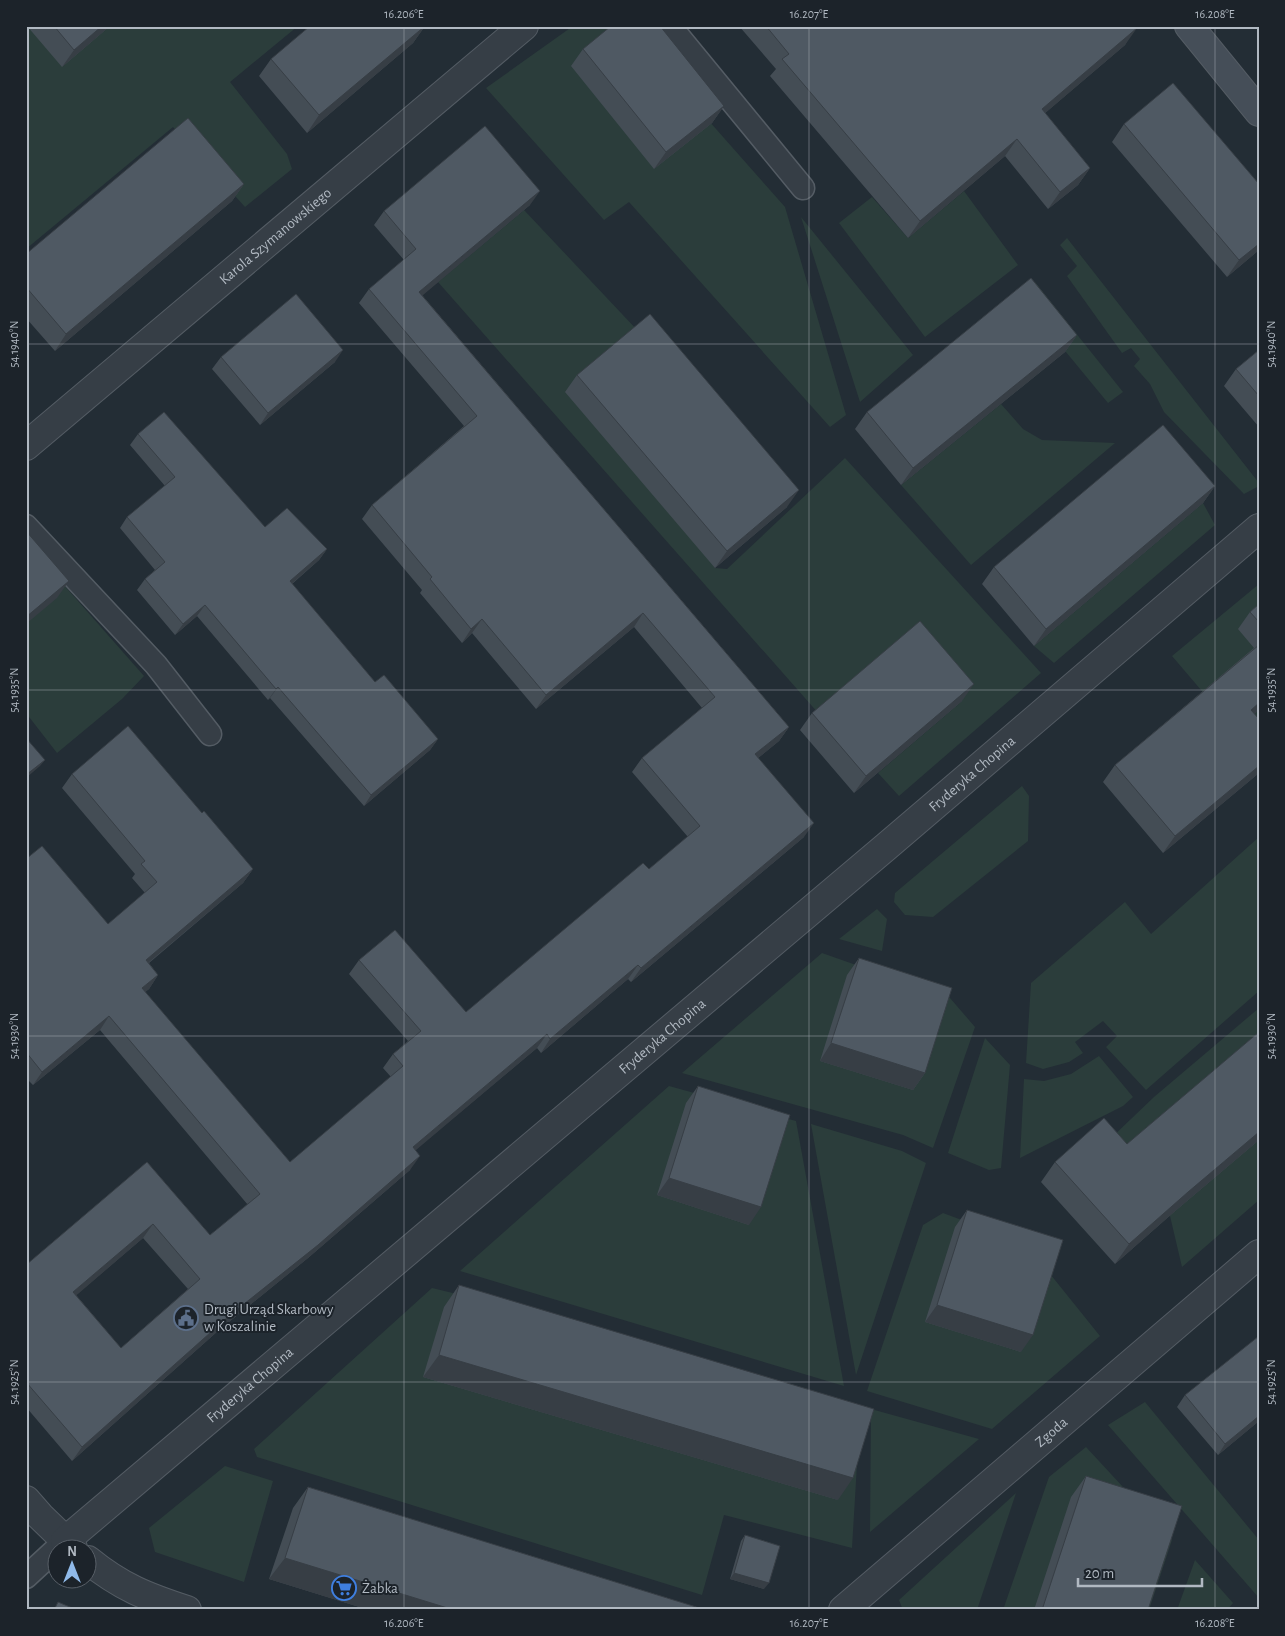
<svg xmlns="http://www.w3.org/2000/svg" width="1285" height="1636" font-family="'Alegreya Sans',sans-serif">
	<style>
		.green { fill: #2b3d3b }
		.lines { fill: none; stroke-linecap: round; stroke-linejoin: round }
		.service-casing { stroke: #545c64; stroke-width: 25 }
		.minor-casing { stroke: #545c64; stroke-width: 30 }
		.secondary-casing { stroke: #545c64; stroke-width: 30 }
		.service { stroke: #363e46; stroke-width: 22 }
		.minor { stroke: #363e46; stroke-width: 28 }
		.secondary { stroke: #454e58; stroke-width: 28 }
		.wall { fill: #444d55; fill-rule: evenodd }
		.shaded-wall { fill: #373e45 }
		.building { fill: #4f5963; stroke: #373e45; fill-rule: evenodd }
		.ticks { fill: none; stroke: #b1b9c2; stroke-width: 1; stroke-opacity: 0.45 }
		.labels { text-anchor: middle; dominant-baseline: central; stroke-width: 4; stroke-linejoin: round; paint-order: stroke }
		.street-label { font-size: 15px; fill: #b1b9c2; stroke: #1c232a }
		.poi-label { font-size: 15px; fill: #b1b9c2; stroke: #1c232a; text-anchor: start }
		.neatline { fill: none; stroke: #b1b9c2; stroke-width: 2 }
		.ticks-label { font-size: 12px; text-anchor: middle; fill: #b1b9c2 }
	</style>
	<rect width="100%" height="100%" fill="#232d35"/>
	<path class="green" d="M26,26h272l-68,56 57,72 5,15 -47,38 -72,-80 -147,122z
		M573,26h52l160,181 61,208 -16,12 -201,-225 -25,18 -118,-132z
		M964,191l54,74 -93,72 -86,-114 33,-26 36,41z
		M524,210l114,121 77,237 12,1 118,-111 196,215 -142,123 -21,-23 84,-72 -143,13 -381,-432z
		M801,217l112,138 -53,47z
		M1067,238l192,245v3l-15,8 -80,-82 -14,-28 -16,-18 6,-7 -9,-11 -9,5 -55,-77 10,-10 -17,-21z
		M1035,282l88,110 -15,11 -89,-108z
		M1001,404l22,25 19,11 73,3 -144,122 -70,-80z
		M1203,503l12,22 -161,138 -20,-17z
		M26,542l118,134 -22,23 -65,54 -31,-40z
		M1259,584v174l-87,-102z
		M1022,786l7,10 -1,45 -95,76 -28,-2 -11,-13 1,-9z
		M1259,837v154l-113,99 -40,-43 11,-11 -14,-15 -28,21 8,11 -14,9 -26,7 -17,-6 5,-80 94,-81 26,32z
		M877,909l10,10 -5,32 -43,-12z
		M822,953l128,45 25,29 -42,121 -30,-13 -221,-62z
		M1259,1008v192l-77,67 -12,-51 -6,4 -74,-82 19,2 45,-43z
		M985,1038l25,27 -9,103 -12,2 -41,-17z
		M1099,1056l34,41 -10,9 -103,52 4,-79 20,2 27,-7z
		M669,1086l127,35 48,265 -384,-115z
		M811,1124l91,27 24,12 -70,212z
		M943,1213l83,31 74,92 -108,93 -125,-38 56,-166z
		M432,1288l29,7 398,136 -7,117 -128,-33 -22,80 -445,-138 -3,-8z
		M1145,1402l114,138v58l-151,-173z
		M871,1409l108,30 -109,93z
		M1086,1447l86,93 -23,70h-146l46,-133z
		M225,1466l48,15 -29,101 -89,-30 -6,-24z
		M1016,1493l-39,117h-74l-4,-10z
		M1195,1560l38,43 -6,7h-50z"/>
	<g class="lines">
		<defs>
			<path id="service" d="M670,26l133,162
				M26,526l130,139 54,69
				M26,1577l39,-36"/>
			<g id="minor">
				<path id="s1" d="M26,446l498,-420"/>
				<path d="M26,1500l14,16 33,32"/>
				<path id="s2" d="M65,1541l822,-695 372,-318"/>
				<path d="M88,1560c33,27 59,37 99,50"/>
				<path id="s3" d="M843,1610l416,-356"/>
			</g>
			<path id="secondary" d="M1189,26l70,86"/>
		</defs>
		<use href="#service" class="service-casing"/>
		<use href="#minor" class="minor-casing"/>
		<use href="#secondary" class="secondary-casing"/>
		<use href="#service" class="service"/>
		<use href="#minor" class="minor"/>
		<use href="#secondary" class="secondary"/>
	</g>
	<path class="wall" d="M27,26h83l-48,41z
		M425,26l-12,17 -106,90 -48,-57 12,-17z
		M739,26h397l-11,19 -80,68 45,55 -12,17 -30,24 -43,-53 -97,82 -138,-162 6,-7z
		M583,49l141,57 -12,17 -58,46 -83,-103z
		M1124,124l135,126 -32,27 -115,-135z
		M244,184l-12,17 -177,150 -29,-33v-64z
		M530,205l-108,90 367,432 -10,14 -21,17 46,79 -173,145 -3,-3 -87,74 -4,-5 -122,102 -5,20 -102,88 -89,72 -147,131 -46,-54v-142l121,-103 63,73 38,-30 -148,-175 -67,55 -7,-7v-219l82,65 37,-31 -13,-15 3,-4 -73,-86 10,-14 130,39 51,56 -10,14 -94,80 9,12 -9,14 -4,3 145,170 101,-85 -8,-9 10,-14 15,-13 -59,-67 10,-14 107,52 183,-143 39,-32 -56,-65 10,-14 60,-50 -68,-81 -98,82 -64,-76 -10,10 -42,-50 2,-3 -60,-71 10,-14 92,-79 -105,-123 10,-14 35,-29 -30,-35 10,-14zM143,1238l45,51 -67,59 -45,-53z
		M1077,335l-12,17 -164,133 -46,-56 12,-17z
		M1259,350v77l-35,-41 12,-17z
		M221,357l114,5 -75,63 -48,-56z
		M577,375l210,132 -72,61 -150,-176z
		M138,434l127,93 62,22 -8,11 -27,24 83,98 63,57 -8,11 -66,56 -94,-108 -2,2 -71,-84 -22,19 -38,-45 8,-11 10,-9 -35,-42 7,-11 38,-31 -35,-41z
		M1215,486l-12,17 -169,143 -52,-62 12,-17z
		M1259,604v106l-5,4 5,5v54l-96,80 -60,-71 12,-17 139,-117 -16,-19 12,-17z
		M962,701l-108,92 -54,-63 12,-17z
		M859,958l66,115 -12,17 -93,-29 27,-86z
		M1259,1032v108l-85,72 -59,52 -74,-82 14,-20 72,-18z
		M698,1086l51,139 -92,-30 29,-92z
		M967,1210l54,142 -96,-30 30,-95z
		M459,1285l379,215 -415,-123 21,-70z
		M1185,1395l74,26 -41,34 -41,-48z
		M1086,1476l62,134h-114l37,-113z
		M308,1487l398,123h-337l-100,-31 24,-71z
		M745,1535l19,54 -34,-10 11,-38z"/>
	<path class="shaded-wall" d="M102,26h8l-48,41 12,-17z
		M425,26l-12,17 -106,90 12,-18z
		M1137,28l-12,17 -95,81 12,-17z
		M724,106l-12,17 -58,46 12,-17z
		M1017,139l-12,17 -97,82 12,-17z
		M1090,168l-12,17 -30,24 12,-17z
		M244,184l-12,17 -177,150 11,-17z
		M540,191l-10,14 -120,101 9,-14z
		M1259,244v6l-32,27 12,-17z
		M1077,335l-12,17 -164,133 12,-17z
		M343,350l-8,12 -75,63 8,-12z
		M1215,486l-12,17 -169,143 12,-17z
		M799,490l-12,17 -72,61 12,-17z
		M327,549l-8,11 -37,32 8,-11z
		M69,581l-12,17 -31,26v-7z
		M205,605l-8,11 -22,19 8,-11z
		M643,613l-9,14 -98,82 10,-14z
		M482,619l-10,14 -10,10 9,-14z
		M974,684l-12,17 -108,92 12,-17z
		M278,687l-8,11 -2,2 8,-11z
		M1259,703v7l-20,17 12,-17z
		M789,727l-10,14 -33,27 9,-14z
		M438,739l-8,11 -66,56 7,-11z
		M45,760l-5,6 -14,12v-3z
		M1259,766v7l-96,80 12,-17z
		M814,823l-10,14 -173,145 10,-14z
		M253,869l-10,14 -107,90 10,-13z
		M638,965l-10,14 -87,74 9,-14z
		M158,975l-9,14 -16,13 9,-14z
		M109,1016l-9,14 -67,55 9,-13z
		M547,1034l-10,14 -134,113 10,-14z
		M831,1043l94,30 -12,17 -93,-29z
		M1259,1132v8l-85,72 -59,52 14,-20 59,-52z
		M420,1156l-10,14 -102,88 -89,72 -147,131 10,-14 147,-131z
		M669,1178l92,29 -12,18 -92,-30z
		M153,1224l-10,14 -79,68 9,-14z
		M937,1305l96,30 -12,17 -96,-30z
		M439,1355l414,123 -15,22 -415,-123z
		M1259,1416v5l-41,34 7,-11z
		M285,1558l169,52h-85l-100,-31z
		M734,1573l35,10 -5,6 -34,-10z"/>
	<path class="building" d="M54,26h48l-28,24z
		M310,26h115l-106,89 -48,-56z
		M611,26h49l64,80 -58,46 -83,-103z
		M766,26h370l1,2 -95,81 48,59 -30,24 -43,-53 -97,82 -138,-162 7,-5z
		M1173,83l86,101v60l-20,16 -115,-136z
		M188,118l56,66 -178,150 -40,-47v-33z
		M485,126l55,65 -121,101 370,435 -34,27 59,69 -173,145 -3,-3 -88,74 -3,-5 -134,113 7,9 -102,89 -89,71 -147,131 -56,-65v-117l121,-103 63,73 50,-41 -151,-178 -67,56 -16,-20v-193l16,-13 66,78 49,-42 -16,-18 4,-3 -73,-87 56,-48 74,87 2,-2 49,58 -107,91 12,15 -16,13 148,174 113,-96 -10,-12 28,-23 -62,-71 36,-30 71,82 177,-149 6,6 51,-43 -58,-68 73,-61 -72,-84 -97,82 -64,-76 -11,10 -41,-50 2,-2 -60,-72 105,-89 -108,-127 47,-40 -32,-38zM153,1224l47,55 -79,69 -48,-56z
		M1031,278l46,57 -164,133 -46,-56z
		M296,294l47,56 -75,63 -47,-56z
		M650,314l149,176 -72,61 -150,-176z
		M1259,350v46l-23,-27z
		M164,412l101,115 22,-19 40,41 -37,32 85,101 9,-7 54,64 -67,56 -93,-108 -2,2 -71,-84 -22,19 -38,-45 20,-17 -38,-45 48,-40 -37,-43z
		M1163,425l52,61 -169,143 -52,-62z
		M26,531l43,50 -43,36z
		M1259,604v18l-9,-10z
		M920,621l54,63 -108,92 -54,-63z
		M1259,645v58l-8,7 8,9v47l-84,70 -60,-71z
		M26,738l19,22 -19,15z
		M859,958l93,30 -27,85 -94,-30z
		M1259,1032v100l-71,60 -59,52 -74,-82 49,-44 23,26z
		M698,1086l92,29 -29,92 -92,-29z
		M967,1210l96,30 -30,95 -96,-30z
		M459,1285l415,124 -21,69 -414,-123z
		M1259,1336v80l-34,28 -40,-49z
		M1086,1476l96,30 -34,104h-106z
		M308,1487l398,123h-252l-169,-52z
		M745,1535l35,11 -11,37 -35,-10z
		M58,1602l19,8h-23z"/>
	<path class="ticks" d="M404,26v1584M809,26v1584M1215,26v1584M26,344h1233M26,690h1233M26,1036h1233M26,1382h1233"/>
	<defs>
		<symbol id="civic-ring" viewBox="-11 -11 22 22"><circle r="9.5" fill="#1c232a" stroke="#5c6f8a" stroke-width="1.5"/><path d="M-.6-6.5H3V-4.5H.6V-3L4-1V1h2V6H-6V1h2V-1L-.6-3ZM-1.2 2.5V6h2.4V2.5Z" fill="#5c6f8a"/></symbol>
		<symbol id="supermarket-ring" viewBox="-11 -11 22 22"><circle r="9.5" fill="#1c232a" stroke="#3f7fe0" stroke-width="1.5"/><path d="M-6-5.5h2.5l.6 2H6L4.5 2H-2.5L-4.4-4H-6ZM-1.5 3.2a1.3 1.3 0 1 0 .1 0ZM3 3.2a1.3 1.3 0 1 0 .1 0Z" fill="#3f7fe0"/></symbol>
	</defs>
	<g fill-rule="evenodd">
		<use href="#civic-ring" x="172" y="1304" width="28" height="28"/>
		<use href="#supermarket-ring" x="330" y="1574" width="28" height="28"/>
	</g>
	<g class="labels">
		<g class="street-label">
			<text stroke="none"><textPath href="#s1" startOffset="326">Karola Szymanowskiego</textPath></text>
			<text stroke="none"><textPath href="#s2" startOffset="1188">Fryderyka Chopina</textPath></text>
			<text stroke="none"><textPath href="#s2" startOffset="782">Fryderyka Chopina</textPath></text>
			<text stroke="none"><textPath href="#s2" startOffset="242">Fryderyka Chopina</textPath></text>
			<text stroke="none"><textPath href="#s3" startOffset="274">Zgoda</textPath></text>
		</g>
		<g class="poi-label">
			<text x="204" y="1309">Drugi Urząd Skarbowy<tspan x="204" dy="17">w Koszalinie</tspan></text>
			<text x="362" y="1588">Żabka</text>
		</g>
	</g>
	<rect width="1285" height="1636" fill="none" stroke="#1c232a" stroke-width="55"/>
	<g transform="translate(72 1564)"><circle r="24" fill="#1c232a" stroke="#585f67"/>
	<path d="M0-4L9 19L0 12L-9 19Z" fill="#90bae9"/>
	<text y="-8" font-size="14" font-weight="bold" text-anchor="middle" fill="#b1b9c2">N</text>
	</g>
	<path d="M1078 1578v8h124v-8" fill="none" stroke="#b1b9c2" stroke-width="2.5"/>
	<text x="1085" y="1578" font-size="15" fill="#b1b9c2" stroke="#1c232a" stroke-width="4" paint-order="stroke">20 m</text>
	<rect x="28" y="28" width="1230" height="1580" class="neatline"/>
	<g class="ticks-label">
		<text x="404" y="18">16.206°E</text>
		<text x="809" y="18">16.207°E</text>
		<text x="1215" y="18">16.208°E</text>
		<text transform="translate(14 344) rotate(-90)" y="4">54.1940°N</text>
		<text transform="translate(1271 344) rotate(-90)" y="4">54.1940°N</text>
		<text transform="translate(14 690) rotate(-90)" y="4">54.1935°N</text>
		<text transform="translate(1271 690) rotate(-90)" y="4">54.1935°N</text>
		<text transform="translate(14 1036) rotate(-90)" y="4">54.1930°N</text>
		<text transform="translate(1271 1036) rotate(-90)" y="4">54.1930°N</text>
		<text transform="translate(14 1382) rotate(-90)" y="4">54.1925°N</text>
		<text transform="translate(1271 1382) rotate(-90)" y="4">54.1925°N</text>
		<text x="404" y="1627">16.206°E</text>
		<text x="809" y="1627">16.207°E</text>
		<text x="1215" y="1627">16.208°E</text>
	</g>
</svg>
